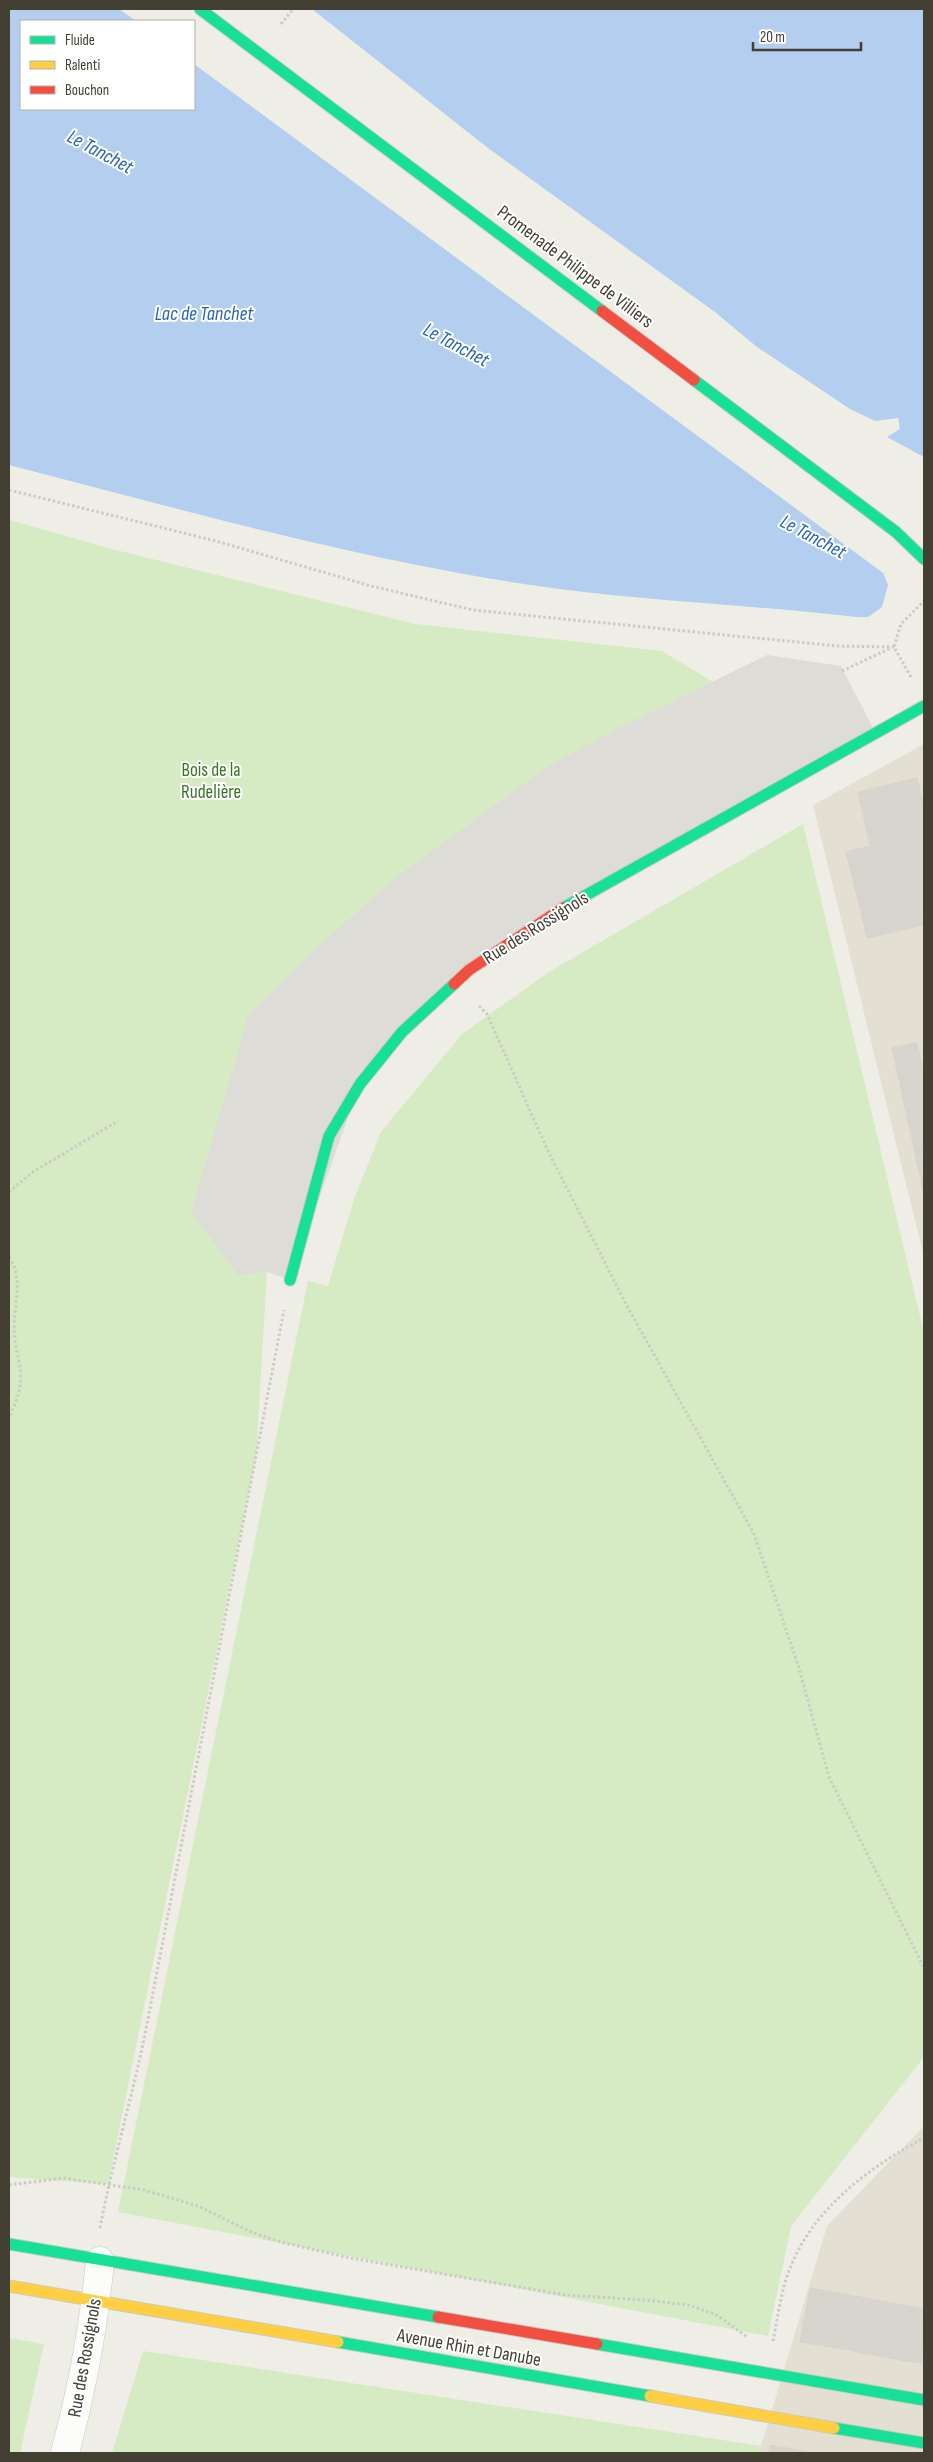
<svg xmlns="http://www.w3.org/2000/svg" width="933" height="2462" font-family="'Sofia Sans Condensed',sans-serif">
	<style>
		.residential { fill: #e3e0d3 }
		.green { fill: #d6eac4 }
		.parking { fill: #dddcd6 }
		.water { fill: #b3ceee }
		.building { fill: #d7d5ce; stroke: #d6d4cc }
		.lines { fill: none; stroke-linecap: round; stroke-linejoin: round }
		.street-casing { stroke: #cac9c2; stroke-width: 29 }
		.fast-casing { stroke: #cdcbbc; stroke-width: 13 }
		.slow-casing { stroke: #cdcbbc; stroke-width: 13 }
		.jam-casing { stroke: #cdcbbc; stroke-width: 13 }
		.path { stroke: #cccbc5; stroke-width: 3; stroke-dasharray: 2.5 2.5; stroke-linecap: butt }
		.street { stroke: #fcfcfb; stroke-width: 28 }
		.fast { stroke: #16e098; stroke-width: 11 }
		.slow { stroke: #ffcf43; stroke-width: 11 }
		.jam { stroke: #f24e42; stroke-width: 11 }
		.labels { text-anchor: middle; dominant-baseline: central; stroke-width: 4; stroke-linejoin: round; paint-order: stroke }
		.street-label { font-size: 19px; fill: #433f32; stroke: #fff }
		.park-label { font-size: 19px; fill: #377625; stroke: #fff }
		.water-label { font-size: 20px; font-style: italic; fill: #2964b1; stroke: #fff }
	</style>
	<rect width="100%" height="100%" fill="#eeede6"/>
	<path class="residential" d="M924,744v513l-111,-452z
		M924,2126v327h-165l68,-227z"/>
	<path class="green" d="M9,520l103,29 303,75 247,27 51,31 -243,141 -203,449 -11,185 -148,727 -99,-7z
		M803,824l121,509v724l-133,169 -23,110 -650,-124 190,-931 20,5 26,-87 27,-67 81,-98 87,-62z
		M9,2338l35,6 -24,109h-11z
		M143,2351l618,95 -2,7h-647z"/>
	<path class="parking" d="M767,655l74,11 35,68 -407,236 -109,114 -70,196 -23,-8 -29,3 -47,-63 58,-198 64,-63 85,-75 149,-109 71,-39z"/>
	<path class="water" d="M9,9h110l17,12h-115v88h173v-45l689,509 5,12 -6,22 -14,10h-12c-110,-13 -222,-16 -332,-33 -174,-27 -345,-75 -515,-119z
		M312,9h612v448l-37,-20 13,-8 -2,-11 -23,3 -25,-12 -93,-62 -42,-35 -227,-164z"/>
	<path class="building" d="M917,778l7,30v104l-60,13 -18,-73 24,-6 -12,-54z
		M924,912v13l-57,13 -3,-13z
		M917,1043l7,31v77l-9,2 -23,-105z
		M924,1151v40h-1l-8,-38z
		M810,2288l61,11 -8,45 -19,-3 -1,8 -43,-7z
		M871,2299l53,10 -2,45 -15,-3 -2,10 -43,-8z
		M844,2341l19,3 -1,9 -19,-4z
		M907,2351l15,3 -1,9 -16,-2z
		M770,2445l40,7 -41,1z"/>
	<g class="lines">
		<defs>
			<path id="street" d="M65,2453c17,-63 29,-127 35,-192"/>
			<path id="fast" d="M200,9l402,302
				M694,380l202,152 28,27
				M563,908l361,-202
				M290,1280l39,-144 31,-52 42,-52 52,-48
				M9,2244l429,73
				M338,2342l312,54
				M597,2344l327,56
				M834,2428l90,15"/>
			<path id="slow" d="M9,2286l329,56
				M650,2396l184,32"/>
			<path id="jam" d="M602,311l92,69
				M454,984l15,-14 94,-62
				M438,2317l159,27"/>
		</defs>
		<use href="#street" class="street-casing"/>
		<use href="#fast" class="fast-casing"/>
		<use href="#slow" class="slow-casing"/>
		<use href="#jam" class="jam-casing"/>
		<path class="path" d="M281,24l12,-15
			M9,490l207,51 155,45 102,24 364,36 57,1
			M842,671l49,-23
			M911,677l-17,-30 7,-23 23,-23
			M479,1006l8,8 61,137 79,155 127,228 45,134 30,109 95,191
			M9,1192l24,-20 85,-51
			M9,1257c15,21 5,47 5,72 0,19 9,37 6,57 -1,11 -8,23 -11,33
			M9,2185l54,-7 81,12 54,16 53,26 26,9 73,17 216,37 80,5 42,5 29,10 30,22
			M100,2228c13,-69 34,-136 47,-204l137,-714
			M773,2341c5,-24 8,-52 18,-75 23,-58 80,-100 133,-128"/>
		<use href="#street" class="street"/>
		<use href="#fast" class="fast"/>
		<use href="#slow" class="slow"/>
		<use href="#jam" class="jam"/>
	</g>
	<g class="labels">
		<g class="street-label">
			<text transform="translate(575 267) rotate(37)">Promenade Philippe de Villiers</text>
			<text transform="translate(536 928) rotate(-32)">Rue des Rossignols</text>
			<text transform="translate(469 2348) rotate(10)">Avenue Rhin et Danube</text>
			<text transform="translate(85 2358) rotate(-80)">Rue des Rossignols</text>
		</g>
		<g class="park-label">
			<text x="211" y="770">Bois de la<tspan x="211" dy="22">Rudelière</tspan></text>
		</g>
		<g class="water-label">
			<text transform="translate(100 152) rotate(28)">Le Tanchet</text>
			<text x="204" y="314">Lac de Tanchet</text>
			<text transform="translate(456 345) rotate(28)">Le Tanchet</text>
			<text transform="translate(813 537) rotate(28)">Le Tanchet</text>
		</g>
	</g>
	<rect width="933" height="2462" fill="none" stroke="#433f32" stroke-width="20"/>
	<rect x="20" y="20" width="175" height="90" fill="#ffffff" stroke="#b4b2ad"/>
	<rect x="30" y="36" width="25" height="8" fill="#16e098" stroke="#b4b2ad"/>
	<text x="65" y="45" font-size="15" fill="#433f32">Fluide</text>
	<rect x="30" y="61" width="25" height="8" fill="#ffcf43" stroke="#b4b2ad"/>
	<text x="65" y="70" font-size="15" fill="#433f32">Ralenti</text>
	<rect x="30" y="86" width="25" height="8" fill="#f24e42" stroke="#b4b2ad"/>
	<text x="65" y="95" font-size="15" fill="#433f32">Bouchon</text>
	<path d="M753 42v8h108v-8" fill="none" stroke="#433f32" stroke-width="2.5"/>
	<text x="760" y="42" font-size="15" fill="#433f32" stroke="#ffffff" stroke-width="4" paint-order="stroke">20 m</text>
</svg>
